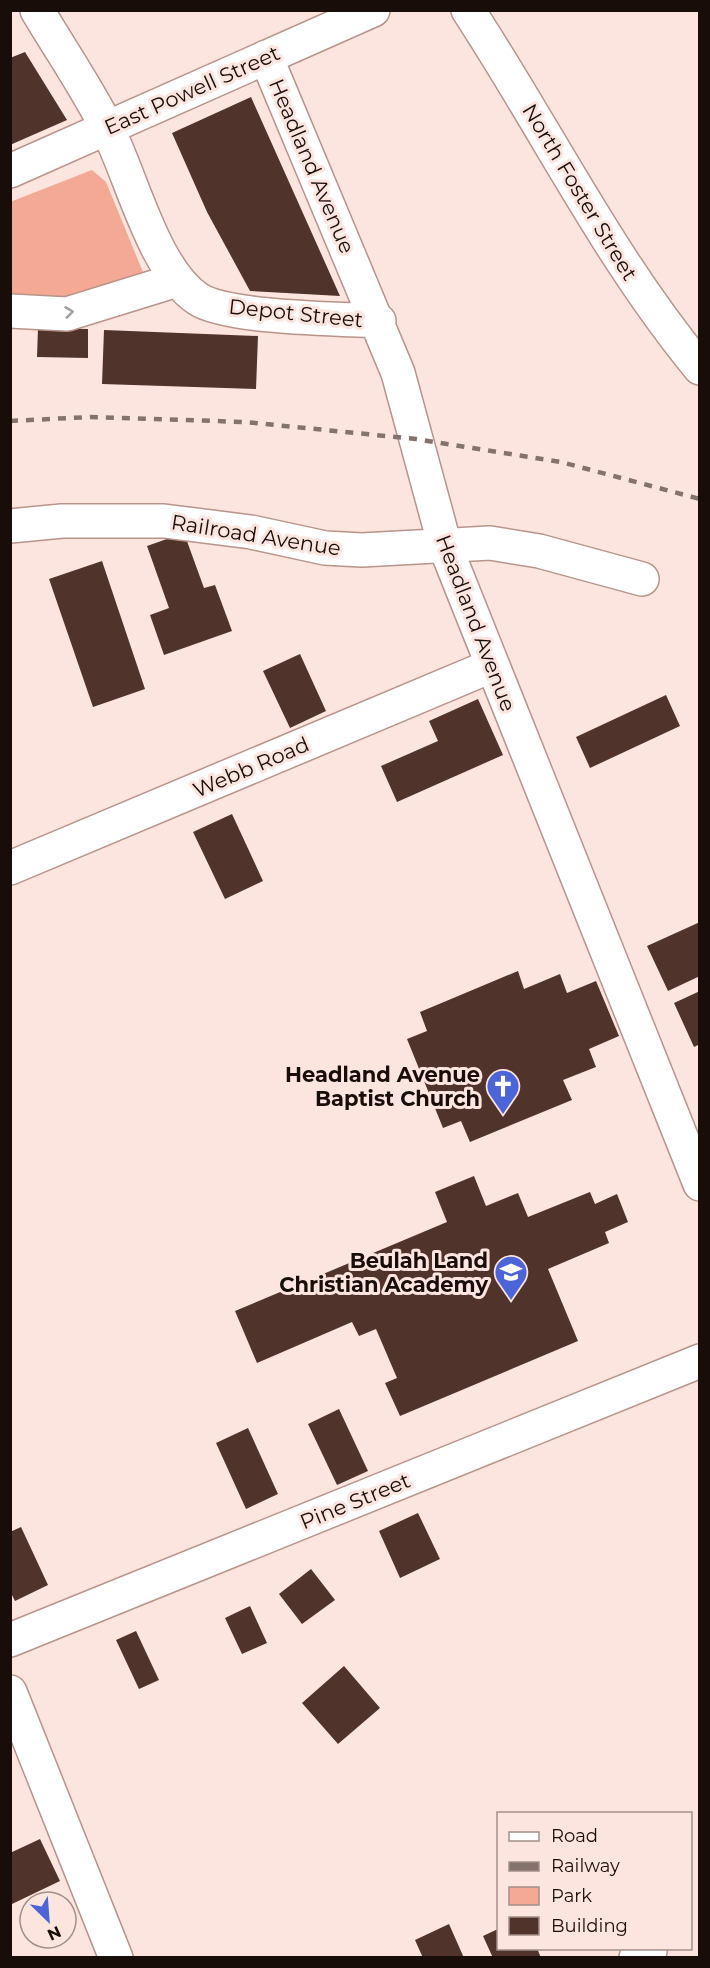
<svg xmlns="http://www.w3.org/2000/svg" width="710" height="1968" font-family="Montserrat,sans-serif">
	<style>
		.green { fill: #f3a993 }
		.building { fill: #50332b }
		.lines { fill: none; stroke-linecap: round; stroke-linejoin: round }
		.minor-casing { stroke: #b8948a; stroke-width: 36 }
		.minor { stroke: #fff; stroke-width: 33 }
		.rail { stroke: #84726d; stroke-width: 4.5; stroke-dasharray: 8 8; stroke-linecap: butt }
		.oneway { stroke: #a39e9d }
		.labels { text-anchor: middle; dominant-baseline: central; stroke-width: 6; stroke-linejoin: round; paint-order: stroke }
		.street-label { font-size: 21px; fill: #190d09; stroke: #fde5df }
		.poi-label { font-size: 21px; font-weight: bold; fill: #190d09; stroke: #fde5df; text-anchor: end }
	</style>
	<rect width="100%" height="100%" fill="#fde5df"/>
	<path class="green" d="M92,170l14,12 39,95 -83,24 -51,1 -1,-100z"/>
	<path class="building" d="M25,52l42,68 -57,25v-87z
		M251,97l89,199 -90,-5 -43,-79 -35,-79z
		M38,328l50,1v29l-51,-1z
		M104,330l154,6 -2,53 -154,-5z
		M184,533l20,55 11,-3 17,46 -68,24 -14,-40 19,-7 -22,-62z
		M102,561l43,128 -52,18 -44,-128z
		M300,654l26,57 -36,17 -27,-57z
		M666,695l14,31 -90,42 -14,-31z
		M478,699l25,56 -106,47 -16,-36 57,-25 -9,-20z
		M232,814l31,67 -38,18 -32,-67z
		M700,922v54l-32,15 -21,-45z
		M518,971l6,18 36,-15 7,19 29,-12 23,55 -30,13 7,18 -33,13 9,20 -102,42 -9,-21 -18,7 -36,-89 20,-8 -7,-19z
		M700,991v53l-6,3 -20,-44z
		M474,1176l12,30 32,-13 10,24 62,-25 5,12 22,-10 11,28 -23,10 4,11 -61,26 30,72 -178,75 -15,-33 12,-5 -21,-49 -17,7 -7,-14 -95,41 -22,-52 212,-89 -12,-30z
		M339,1409l29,62 -31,14 -29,-61z
		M248,1428l30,66 -32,15 -30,-66z
		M418,1513l22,46 -40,19 -21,-47z
		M21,1527l27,58 -33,16 -5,-10v-59z
		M311,1569l24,31 -33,24 -23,-30z
		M250,1606l17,37 -25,11 -17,-36z
		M136,1631l23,49 -20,9 -23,-49z
		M344,1666l36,42 -42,36 -36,-41z
		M40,1839l20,42 -48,23 -2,-51z
		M449,1924l15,34h-41l-8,-18z
		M498,1929v19h39l4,10h-48l-10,-22z"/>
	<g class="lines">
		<defs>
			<path id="minor" d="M37,10c23,39 50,78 70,118 25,49 46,141 91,171 29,19 142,20 181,22
				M468,10c78,119 141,248 232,358
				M266,57l132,316 47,173 255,638
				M10,171l363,-161
				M10,311l57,3 110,-34
				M10,526l52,-5h102l87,11 74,16 37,2 128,-7 49,8 103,28
				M10,868l481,-202
				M10,1640l690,-279
				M10,1692l106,266
				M636,1958l14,-7"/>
		</defs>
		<use href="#minor" class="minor-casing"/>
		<use href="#minor" class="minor"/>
		<path class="rail" d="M10,421l80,-4 155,5 171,17 145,23 139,37"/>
	</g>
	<defs><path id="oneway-chevron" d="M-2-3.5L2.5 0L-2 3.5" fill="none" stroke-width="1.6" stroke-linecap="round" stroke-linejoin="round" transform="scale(1.5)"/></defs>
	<use class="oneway" href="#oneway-chevron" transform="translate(69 312) rotate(-7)"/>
	<defs>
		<symbol id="church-pin" viewBox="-11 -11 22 30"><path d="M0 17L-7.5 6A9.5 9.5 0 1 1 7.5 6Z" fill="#4b64d8" stroke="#fde5df"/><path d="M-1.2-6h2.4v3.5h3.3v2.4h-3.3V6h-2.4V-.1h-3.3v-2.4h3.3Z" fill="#fff"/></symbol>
		<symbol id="school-pin" viewBox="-11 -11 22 30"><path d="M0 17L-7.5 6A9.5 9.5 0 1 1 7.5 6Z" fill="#4b64d8" stroke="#fde5df"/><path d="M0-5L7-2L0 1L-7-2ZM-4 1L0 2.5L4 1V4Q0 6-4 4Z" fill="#fff"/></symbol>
	</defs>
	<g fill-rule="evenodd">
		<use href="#church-pin" x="484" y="1067" width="38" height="52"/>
		<use href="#school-pin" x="492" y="1253" width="38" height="52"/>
	</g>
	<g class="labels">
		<g class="street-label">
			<text transform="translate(192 90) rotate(-24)">East Powell Street</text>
			<text transform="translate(312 166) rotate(67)">Headland Avenue</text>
			<text transform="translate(580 192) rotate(59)">North Foster Street</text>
			<text transform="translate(296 313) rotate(6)">Depot Street</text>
			<text transform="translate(256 535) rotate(9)">Railroad Avenue</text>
			<text transform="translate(476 623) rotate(69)">Headland Avenue</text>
			<text transform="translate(251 767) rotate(-23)">Webb Road</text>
			<text transform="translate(355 1501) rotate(-22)">Pine Street</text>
		</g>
		<g class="poi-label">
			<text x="480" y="1074">Headland Avenue<tspan x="480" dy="24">Baptist Church</tspan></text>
			<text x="488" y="1260">Beulah Land<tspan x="488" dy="24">Christian Academy</tspan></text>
		</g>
	</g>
	<rect width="710" height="1968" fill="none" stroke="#190d09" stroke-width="24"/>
	<rect x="497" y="1812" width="195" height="138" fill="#fde5df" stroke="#a28f89" stroke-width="1.5"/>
	<rect x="509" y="1832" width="30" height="9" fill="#ffffff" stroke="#a28f89" stroke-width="1.5"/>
	<text x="551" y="1842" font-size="18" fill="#190d09">Road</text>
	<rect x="509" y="1862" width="30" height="9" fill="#84726d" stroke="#a28f89" stroke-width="1.5"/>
	<text x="551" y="1872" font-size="18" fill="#190d09">Railway</text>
	<rect x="509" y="1887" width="30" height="18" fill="#f3a993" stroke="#a28f89" stroke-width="1.5"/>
	<text x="551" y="1902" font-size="18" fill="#190d09">Park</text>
	<rect x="509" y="1917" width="30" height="18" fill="#50332b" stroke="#a28f89" stroke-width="1.5"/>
	<text x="551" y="1932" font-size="18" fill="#190d09">Building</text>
	<g transform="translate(48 1920) rotate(155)"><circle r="28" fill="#fde5df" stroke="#a28f89" stroke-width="1.5"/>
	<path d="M0-4.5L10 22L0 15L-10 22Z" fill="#4b64d8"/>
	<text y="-9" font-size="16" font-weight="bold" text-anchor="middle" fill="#190d09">N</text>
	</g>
</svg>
